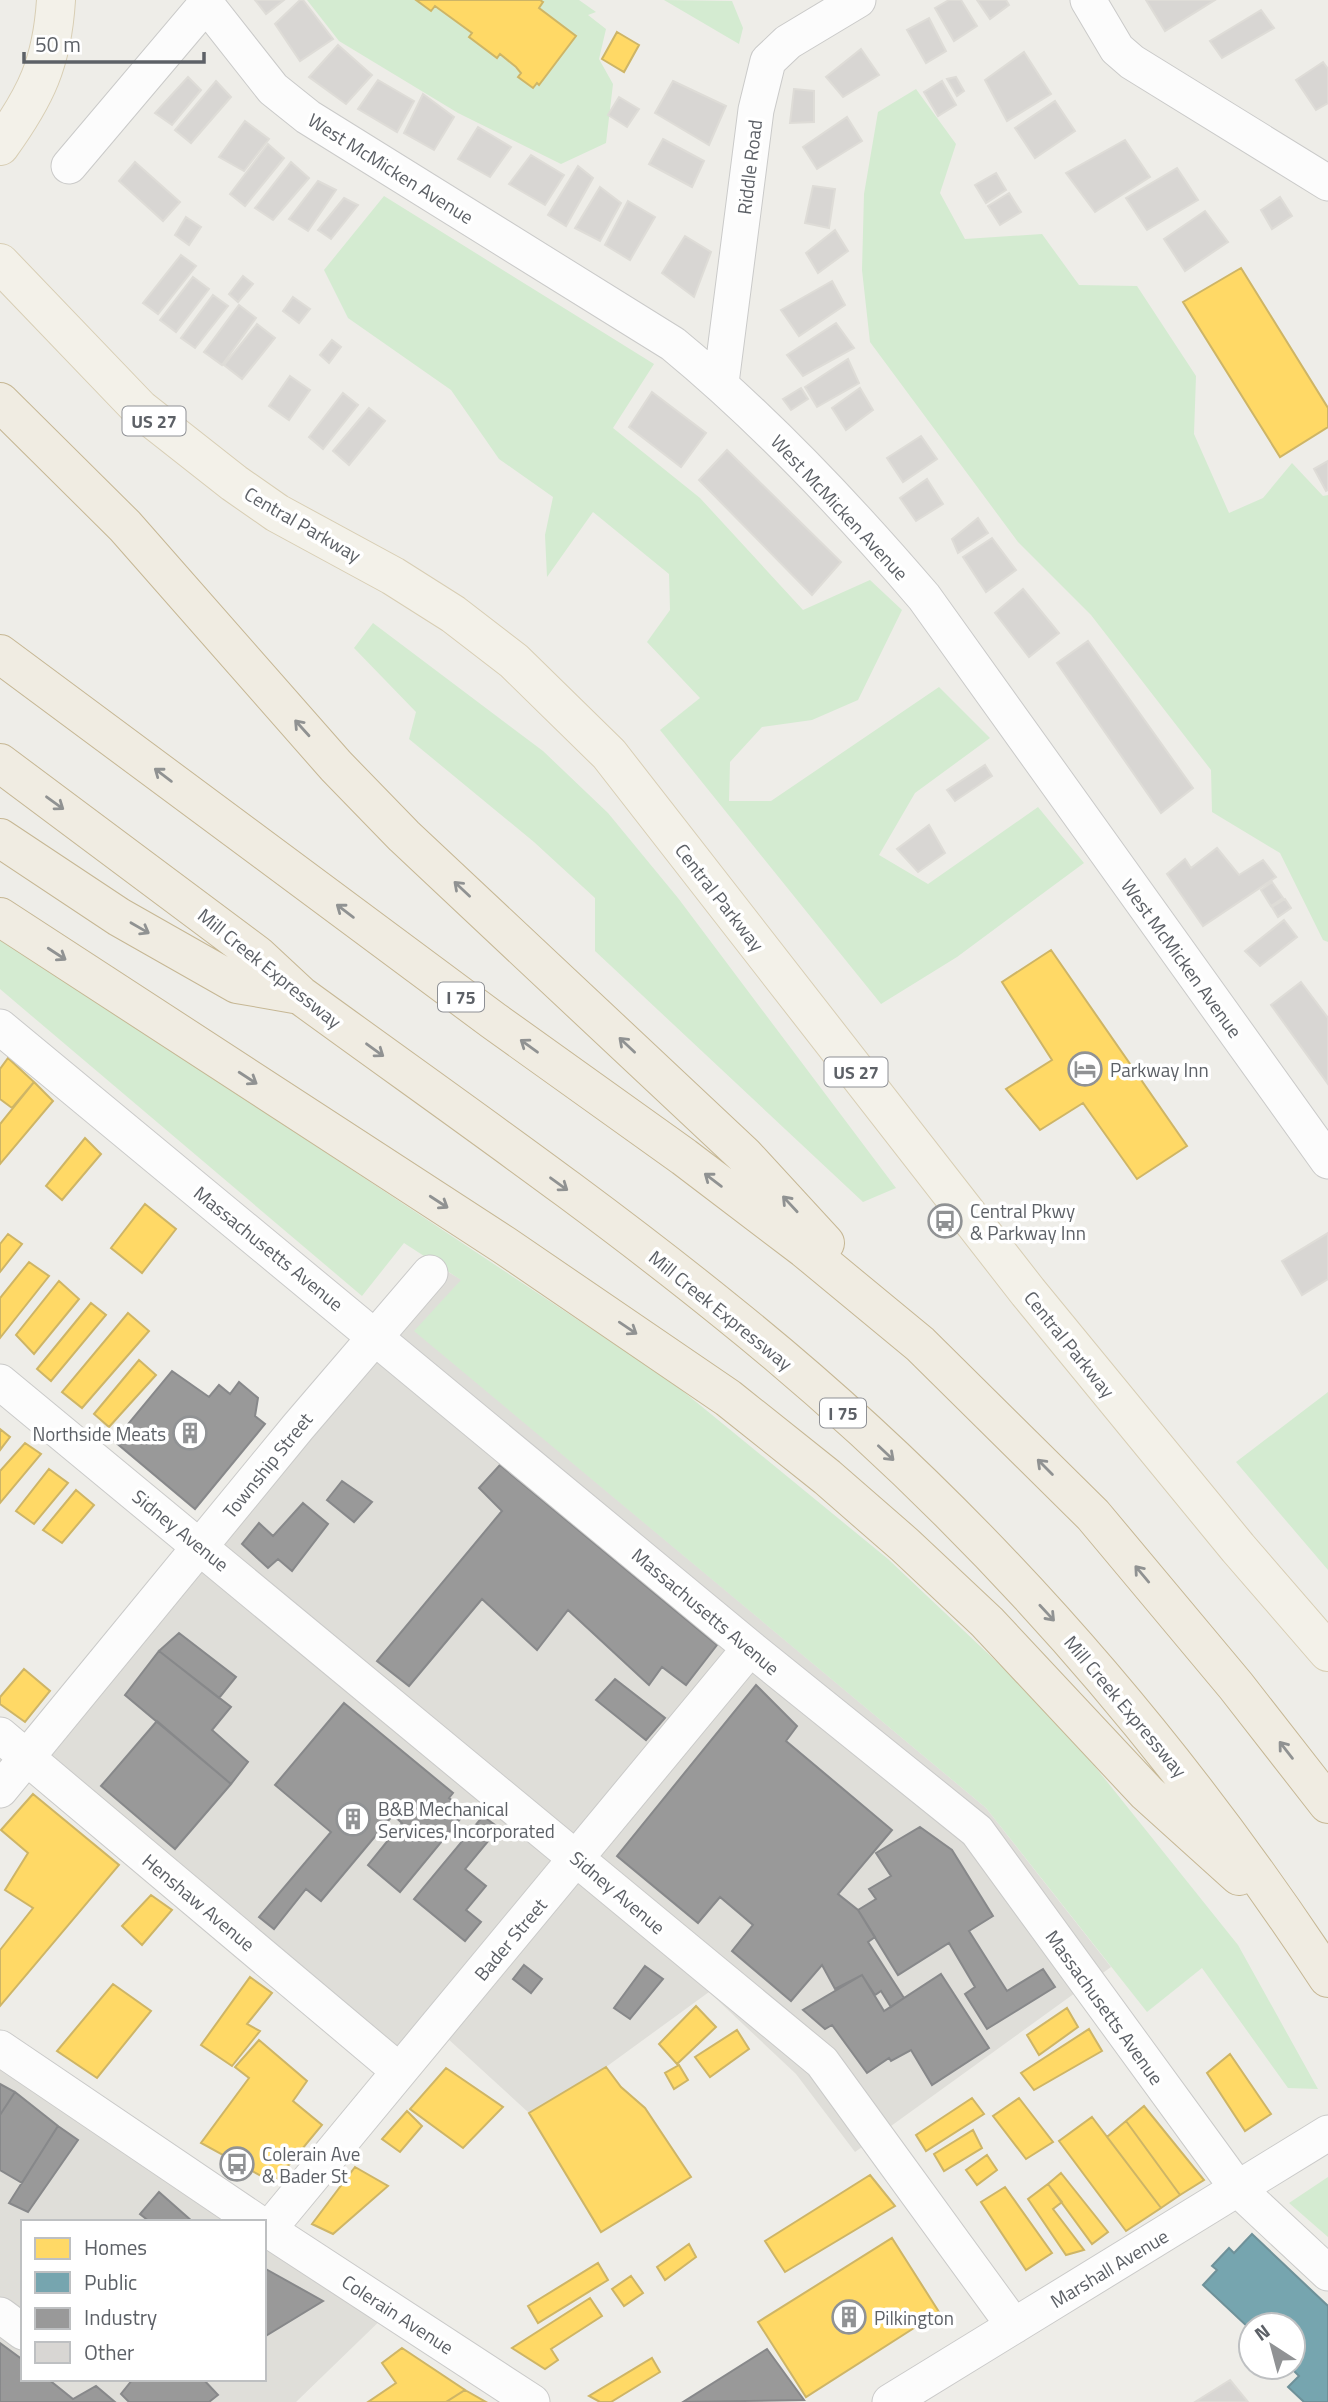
<svg xmlns="http://www.w3.org/2000/svg" width="1328" height="2402" font-family="'Titillium Web',sans-serif">
	<style>
		.industrial { fill: #dfded9 }
		.green { fill: #d4ebd1 }
		.homes { fill: #ffd966; stroke: #ceb566; stroke-width: 2 }
		.public { fill: #76a5af; stroke: #6e9199; stroke-width: 2 }
		.industry { fill: #999; stroke: #87888a; stroke-width: 2 }
		.building { fill: #d8d6d3; stroke: #dedcd7; stroke-width: 2 }
		.lines { fill: none; stroke-linecap: round; stroke-linejoin: round }
		.minor-casing { stroke: #cacac9; stroke-width: 37 }
		.major-casing { stroke: #d8ceb4; stroke-width: 40 }
		.highway-casing { stroke: #c6b794; stroke-width: 40 }
		.minor { stroke: #fcfcfc; stroke-width: 35 }
		.major { stroke: #f3f1e9; stroke-width: 38 }
		.highway { stroke: #f0ece2; stroke-width: 38 }
		.oneway { stroke: #909292 }
		.labels { text-anchor: middle; dominant-baseline: central; stroke-width: 7; stroke-linejoin: round; paint-order: stroke }
		.shield { fill: #fff; stroke: #8e9095; stroke-width: 2 }
		.shield-label { font-size: 18px; font-weight: bold; fill: #5d6167 }
		.street-label { font-size: 19px; fill: #5d6167; stroke: #fff }
		.poi-label { font-size: 19px; fill: #5d6167; stroke: #fff; text-anchor: start }
	</style>
	<rect width="100%" height="100%" fill="#eeede8"/>
	<path class="industrial" d="M436,1265l26,15 -47,51 571,477 125,159 -256,185 -59,-78 -87,-82 -103,75 -77,46 -94,-86 -37,43 -370,-313z
		M0,2048l257,174h-234v157h241v-152l127,83 -95,92h-296z"/>
	<path class="green" d="M307,0h109l19,6 37,27 -2,5 26,20 4,-4 21,19 -2,4 14,11 4,-5 2,-75 4,-6 -3,-2h39l17,12 -8,3 18,14 -7,30 14,25 -7,59 -45,21 -103,-51 -119,-72z
		M664,0l68,1 11,27 -4,16z
		M916,89l40,55 -16,49 25,46 77,-5 37,51 58,1 59,90 -2,58 35,79 34,-15 29,-35 31,33 5,-1v447l-5,-2 -43,-87 -68,-41 -1,-42 -120,-155 -73,-73 -148,-200 -8,-72 2,-76 14,-82z
		M384,196l270,168 -41,64 87,70 103,112 67,-30 32,30 -44,90 -46,20 -50,7 -32,35 -1,39h42l168,-114 51,51 -75,55 -36,62 49,29 110,-77 46,56 -127,94 -76,47 -221,-274 40,-32 -53,-56 23,-32 -1,-36 -76,-62 -46,65 -2,-42 8,-38 -54,-38 -48,-69 -103,-72 -24,-48z
		M373,623l170,128 65,62 70,85 218,290 -33,14 -268,-251v-53l-61,-56 -125,-103 7,-27 -62,-64z
		M0,936l673,447 215,176 168,159 182,227 80,144 -30,-1 -86,-120 -55,44 -161,-204 -572,-477 47,-51 -57,-37 -42,53 -362,-307z
		M1328,1392v178l-92,-108z
		M1328,2177v60l-39,-34z"/>
	<path class="homes" d="M416,0h124l3,2 -4,6 37,28 -37,49 -2,-2 -4,5 -15,-11 3,-4 -5,-6 -16,-13 -3,4 -28,-21 3,-4 -37,-27 -4,5z
		M617,32l22,13 -15,27 -22,-13z
		M1241,268l87,140v19l-48,30 -97,-155z
		M1051,950l136,196 -50,33 -54,-76 -43,27 -34,-41 46,-29 -50,-78z
		M8,1058l26,24 -22,26 -12,-9v-30z
		M34,1082l19,19 -53,63v-40z
		M85,1138l16,16 -39,46 -16,-14z
		M145,1204l31,25 -34,44 -31,-25z
		M8,1234l14,10 -22,28v-28z
		M29,1262l20,14 -49,62v-40z
		M59,1281l20,18 -45,55 -18,-19z
		M91,1303l15,12 -55,66 -14,-12z
		M128,1313l21,18 -67,77 -20,-16z
		M139,1360l17,15 -47,52 -15,-13z
		M0,1429l10,8 -10,13z
		M25,1443l16,11 -41,49v-32z
		M49,1469l19,14 -34,41 -18,-13z
		M76,1490l18,15 -32,38 -19,-13z
		M24,1669l26,22 -25,31 -25,-18v-7z
		M33,1794l86,71 -119,141v-56l33,-42 -28,-18 23,-37 -27,-23z
		M151,1895l21,15 -30,35 -20,-19z
		M250,1977l22,16 -25,31 13,7 -28,35 -31,-21z
		M113,1984l38,27 -54,67 -40,-27z
		M696,2006l20,21 -39,37 -18,-20z
		M1067,2008l11,19 -39,28 -12,-20z
		M1089,2029l13,22 -68,39 -13,-17z
		M737,2030l12,19 -39,28 -15,-20z
		M259,2040l48,41 -14,20 29,24 -48,58 -73,-40 48,-65 -14,-11z
		M1230,2054l41,60 -26,17 -38,-58z
		M679,2065l9,15 -14,9 -9,-16z
		M606,2067l15,20 24,21 46,69 -90,55 -72,-119z
		M446,2068l57,39 -40,41 -53,-39z
		M972,2098l12,16 -58,37 -10,-16z
		M1019,2098l34,44 -27,17 -33,-43z
		M1144,2106l60,74 -24,15 -54,-74z
		M407,2111l15,15 -22,26 -18,-13z
		M1092,2117l69,91 -35,23 -67,-90z
		M1126,2121l54,74 -19,13 -54,-71z
		M973,2130l9,18 -38,23 -10,-17z
		M987,2155l10,15 -20,15 -11,-15z
		M355,2167l33,19 -55,48 -21,-10z
		M1061,2173l47,59 -16,12 -44,-60z
		M870,2175l25,31 -110,66 -20,-31z
		M1048,2184l14,18 -9,7 31,41 -18,5 -38,-56z
		M1005,2187l47,66 -26,17 -45,-68z
		M892,2238l47,74 -133,85 -48,-75z
		M689,2244l7,13 -31,23 -8,-13z
		M598,2263l10,17 -70,43 -10,-17z
		M631,2276l12,17 -19,13 -12,-17z
		M590,2298l12,18 -51,33 7,11 -13,9 -33,-21z
		M402,2348l63,42 -19,12h-78l28,-19 -14,-20z
		M652,2358l8,14 -49,30h-11l-11,-6z
		M465,2390l21,12h-40z"/>
	<path class="public" d="M1252,2234l76,72v96h-24l-16,-15 11,-11 -9,-9h3v-42h-42v5l-48,-45 14,-15 -5,-4 17,-18 5,5z"/>
	<path class="industry" d="M172,1371l37,26 10,-12 11,9 9,-12 19,16 -3,18 10,8 -70,85 -81,-68z
		M500,1465l217,180 -31,40 -24,-18 -13,18 -81,-75 -31,40 -55,-51 -73,87 -32,-25 125,-150 -23,-23z
		M342,1481l30,21 -18,20 -27,-22z
		M303,1503l25,21 -36,47 -14,-12 -10,9 -26,-24 17,-21 14,13z
		M179,1633l57,44 -17,21 -60,-47z
		M159,1651l72,56 -19,23 36,32 -17,22 -106,-89z
		M615,1679l50,39 -19,22 -50,-40z
		M756,1685l41,41 -11,15 106,89 -54,64 20,16 17,27 -7,5 36,56 -13,9 -10,-16 -6,4 -13,-20 -27,14 -13,-24 -31,36 -59,-50 21,-26 -33,-28 -22,26 -81,-67z
		M344,1703l109,90 -4,5 17,14 -66,80 -32,-27 34,-42 -9,-8 -72,86 -15,-12 -32,40 -15,-12 72,-85 -56,-47z
		M157,1721l74,63 -56,65 -74,-63z
		M483,1816l16,12 -34,41 21,17 -20,24 15,12 -16,19 -51,-42z
		M920,1827l32,23 41,66 -24,15 38,60 36,-22 12,18 -68,42 -22,-35 10,-7 -26,-44 -51,32 -40,-65 18,-11 -7,-10 22,-13 -15,-23z
		M524,1965l18,14 -11,14 -18,-14z
		M645,1966l18,13 -33,40 -16,-11z
		M941,1974l48,74 -57,37 -21,-35 -20,11 -2,-3 -22,15 -35,-48 -7,4 -22,-19 59,-35 22,36z
		M0,2084l15,8 -15,23z
		M15,2092l43,34 -36,57 -22,-13v-55z
		M58,2126l20,14 -50,72 -19,-9z
		M159,2192l34,30h-43l-10,-8z
		M264,2268l59,33 -59,36z
		M0,2343l23,17v19h25l25,20 23,-13 19,16h-115z
		M767,2349l37,51 -121,2z
		M133,2379h70l15,16 -9,7h-80l-8,-8z"/>
	<path class="building" d="M255,0h29l-18,14z
		M300,0h3l30,39 -33,22 -25,-37z
		M949,0h12l16,26 -23,15 -19,-33z
		M977,0h29l3,5 -19,14z
		M1146,0h69l-50,31z
		M1261,10l13,18 -52,30 -12,-17z
		M929,18l17,33 -20,12 -19,-33z
		M338,45l34,30 -26,29 -37,-27z
		M861,49l18,26 -36,22 -17,-20z
		M1024,52l27,42 -44,27 -22,-41z
		M1323,62l5,7v34l-12,7 -20,-30z
		M188,77l13,13 -29,35 -17,-12z
		M956,77l8,14 -7,5 -10,-17z
		M378,80l36,21 -17,31 -39,-23z
		M216,81l15,16 -40,46 -16,-13z
		M673,81l53,25 -17,39 -54,-32z
		M942,81l14,24 -18,11 -14,-24z
		M794,89l20,2v31l-24,1z
		M423,94l31,23 -20,33 -30,-17z
		M619,97l20,12 -12,18 -19,-12z
		M1055,101l20,30 -40,27 -20,-30z
		M847,117l15,24 -45,28 -14,-22z
		M245,121l24,18 -25,32 -25,-14z
		M478,127l33,20 -21,30 -32,-18z
		M663,139l41,22 -12,26 -43,-23z
		M1125,140l25,37 -55,35 -29,-39z
		M268,144l16,14 -39,48 -15,-12z
		M531,155l33,20 -19,30 -36,-21z
		M135,162l45,40 -17,19 -44,-40z
		M291,162l18,16 -36,42 -18,-12z
		M578,166l15,12 -27,48 -18,-11z
		M1177,168l21,32 -51,30 -21,-32z
		M996,173l10,17 -20,13 -11,-18z
		M318,181l18,9 -28,41 -19,-12z
		M813,186l22,3 -6,39 -24,-5z
		M600,187l21,16 -21,38 -25,-13z
		M1009,193l12,19 -21,13 -12,-19z
		M1280,197l12,19 -20,13 -11,-19z
		M344,198l14,7 -27,34 -13,-9z
		M628,201l27,16 -25,43 -25,-15z
		M1205,211l23,31 -43,29 -21,-32z
		M186,217l15,10 -12,18 -14,-10z
		M835,230l13,21 -30,22 -12,-20z
		M685,236l26,16 -17,45 -32,-24z
		M181,255l15,11 -38,48 -15,-11z
		M243,276l10,8 -15,18 -9,-8z
		M193,277l16,12 -33,43 -16,-12z
		M832,281l13,24 -46,31 -18,-26z
		M213,295l15,11 -33,42 -14,-10z
		M293,297l17,12 -11,14 -16,-12z
		M239,305l17,13 -34,47 -18,-13z
		M836,323l18,25 -51,28 -16,-21z
		M257,324l18,14 -33,41 -18,-14z
		M332,340l9,7 -12,16 -9,-8z
		M848,359l11,24 -42,24 -12,-20z
		M290,376l20,14 -21,30 -20,-14z
		M801,388l7,11 -17,11 -8,-11z
		M860,388l13,22 -27,20 -14,-22z
		M652,392l54,41 -25,34 -52,-40z
		M343,393l15,12 -35,44 -14,-12z
		M369,408l16,13 -36,44 -16,-14z
		M921,436l16,23 -34,23 -16,-24z
		M727,450l114,112 -29,33 -113,-115z
		M1328,461v29l-2,1 -12,-22z
		M927,479l16,25 -27,17 -16,-23z
		M978,518l10,15 -30,20 -6,-14z
		M992,538l24,32 -30,22 -23,-35z
		M1023,589l36,44 -30,24 -34,-44z
		M1088,641l105,147 -32,25 -104,-150z
		M985,765l7,11 -37,25 -8,-11z
		M929,825l16,28 -27,19 -21,-23z
		M1217,848l22,27 24,-15 13,17 -73,49 -36,-52 18,-15 6,9z
		M1272,882l11,16 -12,8 -10,-16z
		M1285,899l6,9 -13,9 -6,-10z
		M1284,920l13,17 -37,29 -15,-15z
		M1301,982l27,36v66l-57,-79z
		M1328,1233v46l-26,16 -20,-34z
		M1230,2380l18,22h-53z"/>
	<g class="lines">
		<defs>
			<path id="minor" d="M1088,0l29,49 15,13 196,121
				M69,166l137,-162 67,85 35,28 365,227c91,75 174,163 251,253l404,564
				M721,383l35,-273 12,-49 20,-19 70,-42
				M0,1027l750,621 227,183 261,358 90,84
				M0,1382l822,680 192,264
				M0,1735l398,335
				M0,1790l298,-363 132,-154
				M0,2048l257,174
				M264,2227l268,175
				M268,2230l482,-582
				M0,2315l23,17
				M890,2402l438,-269"/>
			<path id="major" d="M0,146c36,-50 52,-83 56,-146
				M0,263l140,146 94,74 43,30 116,63 60,38 61,47 95,93 419,538 210,256 90,104"/>
			<path id="highway" d="M0,402l125,124 211,240 68,70 340,319 81,88
				M0,654l494,367 190,136 121,92 115,95 173,171 143,171 92,118
				M0,763l257,192 43,40c144,105 290,206 428,318 234,188 435,414 600,665
				M0,838l119,79 118,67 63,11
				M0,917l504,328 224,153 99,79 78,68 82,77 160,171 92,83"/>
		</defs>
		<use href="#minor" class="minor-casing"/>
		<use href="#major" class="major-casing"/>
		<use href="#highway" class="highway-casing"/>
		<use href="#minor" class="minor"/>
		<use href="#major" class="major"/>
		<use href="#highway" class="highway"/>
	</g>
	<defs><path id="oneway-shaft" d="M-6 0H5M1.5-3L5.5 0L1.5 3" fill="none" stroke-width="1.6" stroke-linecap="round" stroke-linejoin="round" transform="scale(1.75)"/></defs>
	<g class="oneway">
		<use href="#oneway-shaft" transform="translate(302 728) rotate(-132)"/>
		<use href="#oneway-shaft" transform="translate(163 775) rotate(-143)"/>
		<use href="#oneway-shaft" transform="translate(55 803) rotate(36)"/>
		<use href="#oneway-shaft" transform="translate(462 889) rotate(-137)"/>
		<use href="#oneway-shaft" transform="translate(345 911) rotate(-143)"/>
		<use href="#oneway-shaft" transform="translate(140 928) rotate(30)"/>
		<use href="#oneway-shaft" transform="translate(57 954) rotate(33)"/>
		<use href="#oneway-shaft" transform="translate(627 1045) rotate(-137)"/>
		<use href="#oneway-shaft" transform="translate(529 1046) rotate(-144)"/>
		<use href="#oneway-shaft" transform="translate(375 1050) rotate(36)"/>
		<use href="#oneway-shaft" transform="translate(248 1078) rotate(33)"/>
		<use href="#oneway-shaft" transform="translate(713 1180) rotate(-143)"/>
		<use href="#oneway-shaft" transform="translate(559 1184) rotate(36)"/>
		<use href="#oneway-shaft" transform="translate(439 1202) rotate(33)"/>
		<use href="#oneway-shaft" transform="translate(790 1204) rotate(-133)"/>
		<use href="#oneway-shaft" transform="translate(628 1328) rotate(34)"/>
		<use href="#oneway-shaft" transform="translate(886 1453) rotate(43)"/>
		<use href="#oneway-shaft" transform="translate(1045 1467) rotate(-135)"/>
		<use href="#oneway-shaft" transform="translate(1142 1574) rotate(-130)"/>
		<use href="#oneway-shaft" transform="translate(1047 1613) rotate(47)"/>
		<use href="#oneway-shaft" transform="translate(1286 1750) rotate(-128)"/>
	</g>
	<defs>
		<symbol id="hotel-ring" viewBox="-11 -11 22 22"><circle r="9.5" fill="#fff" stroke="#909294" stroke-width="1.5"/><path d="M-6-4.5h1.5V1H6V5H4.5V3h-9V5H-6ZM-4 0a1.8 1.8 0 1 1 3.6 0ZM.5 0V-2.5h3Q6-2.5 6 0Z" fill="#909294"/></symbol>
		<symbol id="bus-ring" viewBox="-11 -11 22 22"><circle r="9.5" fill="#fff" stroke="#909294" stroke-width="1.5"/><path d="M-5-6H5V4H4V6H2V4H-2V6H-4V4H-5ZM-3.5-4V0h7V-4ZM-3.5 1.2v1.5H-2V1.2ZM2 1.2v1.5H3.5V1.2Z" fill="#909294"/></symbol>
		<symbol id="building-ring" viewBox="-11 -11 22 22"><circle r="9.5" fill="#fff" stroke="#909294" stroke-width="1.5"/><path d="M-4-6H4V6H1V3H-1V6H-4ZM-2.5-4.3h1.7v1.8h-1.7ZM.8-4.3h1.7v1.8H.8ZM-2.5-1h1.7V.8h-1.7ZM.8-1h1.7V.8H.8Z" fill="#909294"/></symbol>
	</defs>
	<g fill-rule="evenodd">
		<use href="#hotel-ring" x="1066" y="1050" width="38" height="38"/>
		<use href="#bus-ring" x="926" y="1202" width="38" height="38"/>
		<use href="#building-ring" x="171" y="1414" width="38" height="38"/>
		<use href="#building-ring" x="334" y="1800" width="38" height="38"/>
		<use href="#bus-ring" x="218" y="2145" width="38" height="38"/>
		<use href="#building-ring" x="830" y="2298" width="38" height="38"/>
	</g>
	<g class="labels">
		<g class="shield">
			<rect x="122.5" y="406.5" width="63" height="29" rx="5"/>
			<rect x="438" y="982.5" width="46" height="29" rx="5"/>
			<rect x="824.5" y="1057.5" width="63" height="29" rx="5"/>
			<rect x="820" y="1398.5" width="46" height="29" rx="5"/>
		</g>
		<g class="shield-label">
			<text x="154" y="421">US 27</text>
			<text x="461" y="997">I 75</text>
			<text x="856" y="1072">US 27</text>
			<text x="843" y="1413">I 75</text>
		</g>
		<g class="street-label">
			<text transform="translate(749 167) rotate(-83)">Riddle Road</text>
			<text transform="translate(391 168) rotate(32)">West McMicken Avenue</text>
			<text transform="translate(840 507) rotate(47)">West McMicken Avenue</text>
			<text transform="translate(303 524) rotate(30)">Central Parkway</text>
			<text transform="translate(720 897) rotate(52)">Central Parkway</text>
			<text transform="translate(1182 958) rotate(54)">West McMicken Avenue</text>
			<text transform="translate(270 968) rotate(39)">Mill Creek Expressway</text>
			<text transform="translate(269 1248) rotate(39)">Massachusetts Avenue</text>
			<text transform="translate(721 1310) rotate(39)">Mill Creek Expressway</text>
			<text transform="translate(1070 1344) rotate(51)">Central Parkway</text>
			<text transform="translate(267 1465) rotate(-51)">Township Street</text>
			<text transform="translate(181 1530) rotate(39)">Sidney Avenue</text>
			<text transform="translate(706 1611) rotate(40)">Massachusetts Avenue</text>
			<text transform="translate(1126 1706) rotate(50)">Mill Creek Expressway</text>
			<text transform="translate(618 1892) rotate(40)">Sidney Avenue</text>
			<text transform="translate(199 1902) rotate(40)">Henshaw Avenue</text>
			<text transform="translate(510 1939) rotate(-50)">Bader Street</text>
			<text transform="translate(1105 2007) rotate(54)">Massachusetts Avenue</text>
			<text transform="translate(1109 2268) rotate(-31)">Marshall Avenue</text>
			<text transform="translate(398 2314) rotate(33)">Colerain Avenue</text>
		</g>
		<g class="poi-label">
			<text x="1110" y="1069">Parkway Inn</text>
			<text x="970" y="1210">Central Pkwy<tspan x="970" dy="22">&amp; Parkway Inn</tspan></text>
			<text x="166" y="1433" text-anchor="end">Northside Meats</text>
			<text x="378" y="1808">B&amp;B Mechanical<tspan x="378" dy="22">Services, Incorporated</tspan></text>
			<text x="262" y="2153">Colerain Ave<tspan x="262" dy="22">&amp; Bader St</tspan></text>
			<text x="874" y="2317">Pilkington</text>
		</g>
	</g>
	<rect x="21" y="2220" width="245" height="161" fill="#ffffff" stroke="#bec0c2" stroke-width="2"/>
	<rect x="35" y="2238" width="35" height="21" fill="#ffd966" stroke="#bec0c2" stroke-width="2"/>
	<text x="84" y="2255" font-size="21" fill="#5d6167">Homes</text>
	<rect x="35" y="2272" width="35" height="21" fill="#76a5af" stroke="#bec0c2" stroke-width="2"/>
	<text x="84" y="2290" font-size="21" fill="#5d6167">Public</text>
	<rect x="35" y="2308" width="35" height="21" fill="#999999" stroke="#bec0c2" stroke-width="2"/>
	<text x="84" y="2325" font-size="21" fill="#5d6167">Industry</text>
	<rect x="35" y="2342" width="35" height="21" fill="#d8d6d3" stroke="#bec0c2" stroke-width="2"/>
	<text x="84" y="2360" font-size="21" fill="#5d6167">Other</text>
	<g transform="translate(1272 2346) rotate(324)"><circle r="33" fill="#ffffff" stroke="#bec0c2" stroke-width="2"/>
	<path d="M0-5L12 26L0 18L-12 26Z" fill="#909294"/>
	<text y="-10" font-size="19" font-weight="bold" text-anchor="middle" fill="#5d6167">N</text>
	</g>
	<path d="M24 52v10h180v-10" fill="none" stroke="#5d6167" stroke-width="3.5"/>
	<text x="35" y="52" font-size="21" fill="#5d6167" stroke="#ffffff" stroke-width="5" paint-order="stroke">50 m</text>
</svg>
